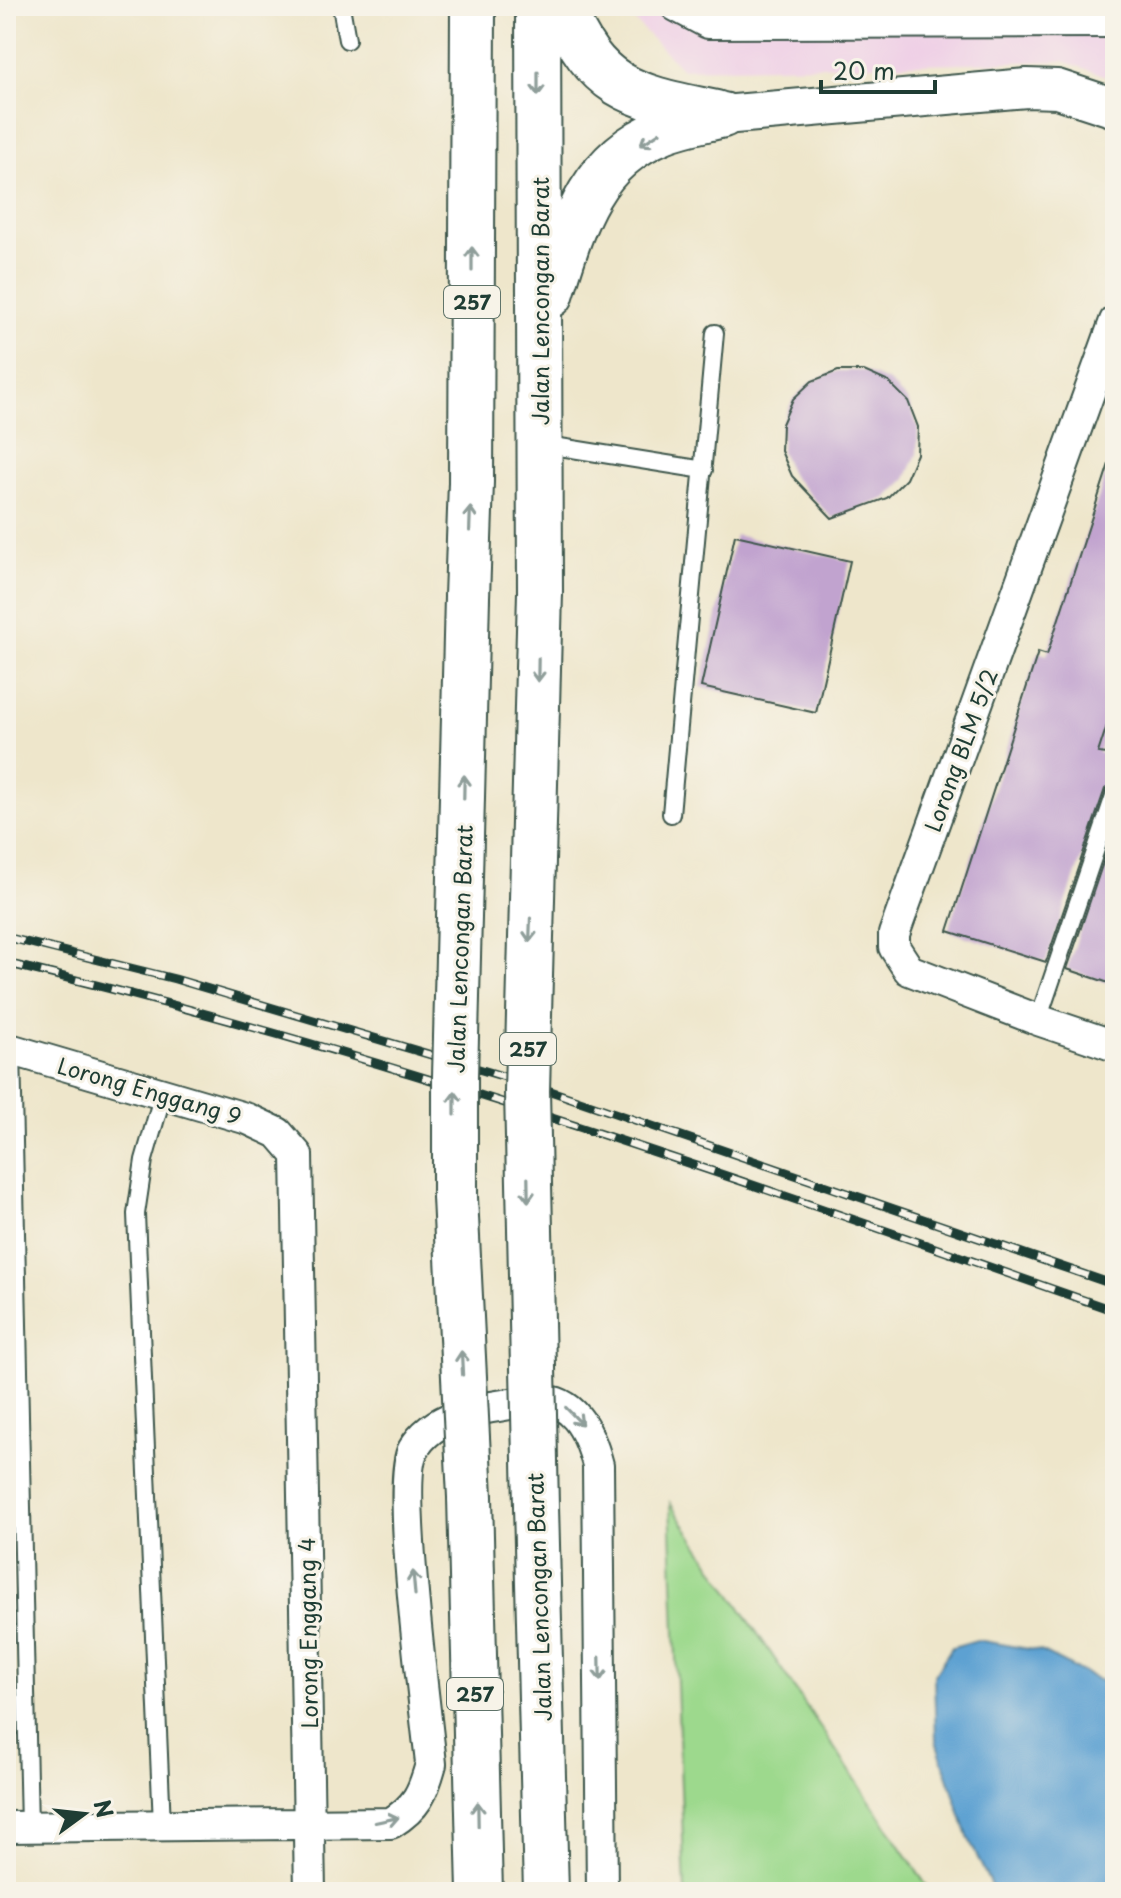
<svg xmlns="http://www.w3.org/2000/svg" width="1121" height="1898" font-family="'Playpen Sans',sans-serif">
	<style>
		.built { fill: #efd0e6 }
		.green { fill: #9dd98d; stroke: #5e8b60; stroke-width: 2 }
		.water { fill: #5da1d2; stroke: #3e6f83; stroke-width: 2 }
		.building { fill: #c1a3cf }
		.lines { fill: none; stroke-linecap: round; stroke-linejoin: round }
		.service-casing { stroke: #3e564b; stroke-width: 20 }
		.minor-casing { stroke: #3e564b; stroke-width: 34 }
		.tertiary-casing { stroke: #3e564b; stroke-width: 42 }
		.trunk-casing { stroke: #3e564b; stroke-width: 48 }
		.service { stroke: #fff; stroke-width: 16 }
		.minor { stroke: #fff; stroke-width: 30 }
		.tertiary { stroke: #fff; stroke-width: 38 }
		.trunk { stroke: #fff; stroke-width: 44 }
		.rail-casing { stroke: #1f3d34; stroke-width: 9 }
		.rail { stroke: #f7f3e8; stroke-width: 6; stroke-dasharray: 18; stroke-linecap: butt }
		.trunk-bridge-casing { stroke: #3e564b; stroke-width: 48; stroke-linecap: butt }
		.trunk-bridge { stroke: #fff; stroke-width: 44 }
		.oneway { stroke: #8f9e9a }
		.labels { text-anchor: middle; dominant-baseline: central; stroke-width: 6; stroke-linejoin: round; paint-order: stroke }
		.shield { fill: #f7f3e8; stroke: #60746a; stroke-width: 2 }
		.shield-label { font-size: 20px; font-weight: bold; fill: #1f3d34 }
		.street-label { font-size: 22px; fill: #1f3d34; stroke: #f7f3e8 }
	</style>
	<rect width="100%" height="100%" fill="#f7f3e8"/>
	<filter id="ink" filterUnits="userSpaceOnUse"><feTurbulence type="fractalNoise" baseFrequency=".0125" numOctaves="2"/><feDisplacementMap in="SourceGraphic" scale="16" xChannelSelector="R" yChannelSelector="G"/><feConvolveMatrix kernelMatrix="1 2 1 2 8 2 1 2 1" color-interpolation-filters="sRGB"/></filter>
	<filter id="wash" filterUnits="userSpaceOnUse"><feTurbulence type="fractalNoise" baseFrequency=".006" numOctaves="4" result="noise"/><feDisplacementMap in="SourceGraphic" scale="32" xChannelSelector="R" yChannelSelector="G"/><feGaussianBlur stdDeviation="1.8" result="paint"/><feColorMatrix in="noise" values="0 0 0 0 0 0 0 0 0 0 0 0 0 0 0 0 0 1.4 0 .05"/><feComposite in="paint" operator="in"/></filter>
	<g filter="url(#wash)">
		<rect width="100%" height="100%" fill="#eee6cb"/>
		<path class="built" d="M620,6h495v73l-52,-18 -381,8z"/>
		<path class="green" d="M670,1503l261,389h-246z"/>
		<path class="water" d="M977,1640l63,11 75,37v204h-121l-26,-55 -32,-96 -2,-66 18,-28z"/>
		<g id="blocks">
			<path class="building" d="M838,371h26l25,11 19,19 10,26 -1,27 -11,25 -19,19 -55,20 -40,-42 -11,-25 1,-27 11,-25 19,-18z
				M1109,464l6,1v236l-17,52 17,2v27l-10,7 -59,173 -98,-31 90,-279 9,3z
				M735,535l115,26 -34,152 -115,-26z
				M1115,827v158l-48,-16z"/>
		</g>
	</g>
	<g filter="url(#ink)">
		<use href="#blocks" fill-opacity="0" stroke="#3e564b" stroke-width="2"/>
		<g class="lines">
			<defs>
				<path id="service" d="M341,6l6,34
					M541,444l163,26
					M671,814l44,-481
					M1038,1020l77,-227
					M12,1050l17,777
					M162,1825l-26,-611 8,-54 19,-66"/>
				<path id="minor" d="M676,6l32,17 407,-1
					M1115,321l-221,613v13l15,23 129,50 77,26
					M6,1048l242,71 30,14 19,22 13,737
					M6,1827l385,-4c26,-16 32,-30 40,-59 -5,-51 -36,-281 -18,-314 22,-40 79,-43 119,-49 41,-6 57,30 66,64l4,427"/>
				<path id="tertiary" d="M723,115l304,-27 30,1 58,19"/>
				<path id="trunk" d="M538,6l2,586
					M562,6c34,85 72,90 154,107
					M551,295c21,-68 38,-135 112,-164 19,-8 41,-11 60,-16
					M467,597l4,-115 2,-476
					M470,1497l10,395
					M536,1506l10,386"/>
			</defs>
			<use href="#service" class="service-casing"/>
			<use href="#minor" class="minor-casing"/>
			<use href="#tertiary" class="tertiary-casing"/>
			<use href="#trunk" class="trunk-casing"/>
			<use href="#service" class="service"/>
			<use href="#minor" class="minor"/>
			<use href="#tertiary" class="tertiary"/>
			<use href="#trunk" class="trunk"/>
			<defs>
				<path id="rail" d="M6,937l169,42 361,107 579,199
					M6,963c378,89 743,220 1109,348"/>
			</defs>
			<use href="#rail" class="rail-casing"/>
			<use href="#rail" class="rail"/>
			<defs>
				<path id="trunk-bridge" d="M467,597l-12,480v120l15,300
					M536,1506l-9,-415 13,-499"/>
			</defs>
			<use href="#trunk-bridge" class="trunk-bridge-casing"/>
			<use href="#trunk-bridge" class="trunk-bridge"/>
		</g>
		<defs><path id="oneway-shaft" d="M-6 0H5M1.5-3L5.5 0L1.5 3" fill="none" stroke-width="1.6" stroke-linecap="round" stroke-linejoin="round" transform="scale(2)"/></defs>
		<g class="oneway">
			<use href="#oneway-shaft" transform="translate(538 84) rotate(90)"/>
			<use href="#oneway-shaft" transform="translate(650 139) rotate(147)"/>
			<use href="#oneway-shaft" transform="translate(472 259) rotate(-90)"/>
			<use href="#oneway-shaft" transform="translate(470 519) rotate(-88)"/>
			<use href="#oneway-shaft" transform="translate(538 670) rotate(91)"/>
			<use href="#oneway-shaft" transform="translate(464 787) rotate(-89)"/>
			<use href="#oneway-shaft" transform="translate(530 930) rotate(92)"/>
			<use href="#oneway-shaft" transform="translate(455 1103) rotate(-90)"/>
			<use href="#oneway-shaft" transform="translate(528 1190) rotate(89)"/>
			<use href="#oneway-shaft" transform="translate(462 1363) rotate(-93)"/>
			<use href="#oneway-shaft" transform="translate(574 1416) rotate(46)"/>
			<use href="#oneway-shaft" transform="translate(414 1583) rotate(-95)"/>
			<use href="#oneway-shaft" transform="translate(600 1669) rotate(89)"/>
			<use href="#oneway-shaft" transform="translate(478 1814) rotate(-91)"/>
			<use href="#oneway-shaft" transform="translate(387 1820) rotate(-12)"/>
		</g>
	</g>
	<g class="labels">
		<g class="shield">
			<rect x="444" y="286" width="56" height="32" rx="6"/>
			<rect x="500" y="1033" width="56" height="32" rx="6"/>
			<rect x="447" y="1678" width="56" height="32" rx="6"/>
		</g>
		<g class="shield-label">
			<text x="472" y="302">257</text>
			<text x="528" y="1049">257</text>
			<text x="475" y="1694">257</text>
		</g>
		<g class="street-label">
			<text transform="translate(539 301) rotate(-90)">Jalan Lencongan Barat</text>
			<text transform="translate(960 750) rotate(-70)">Lorong BLM 5/2</text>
			<text transform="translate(459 949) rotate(-88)">Jalan Lencongan Barat</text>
			<text transform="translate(150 1090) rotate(16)">Lorong Enggang 9</text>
			<text transform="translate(538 1597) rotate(-92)">Jalan Lencongan Barat</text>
			<text transform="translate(307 1633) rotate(-91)">Lorong Enggang 4</text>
		</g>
	</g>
	<rect width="1121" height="1898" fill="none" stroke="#f7f3e8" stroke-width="32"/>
	<g transform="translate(84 1814) rotate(75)" stroke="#f7f3e8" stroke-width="6" paint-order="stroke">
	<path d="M0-6L14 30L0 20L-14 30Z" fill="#1f3d34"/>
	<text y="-12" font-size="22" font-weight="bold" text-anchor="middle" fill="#1f3d34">N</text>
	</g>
	<path d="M821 80v12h114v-12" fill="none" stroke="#1f3d34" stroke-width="4"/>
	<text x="833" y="80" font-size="24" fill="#1f3d34" stroke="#f7f3e8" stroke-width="6" paint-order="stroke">20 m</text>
</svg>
